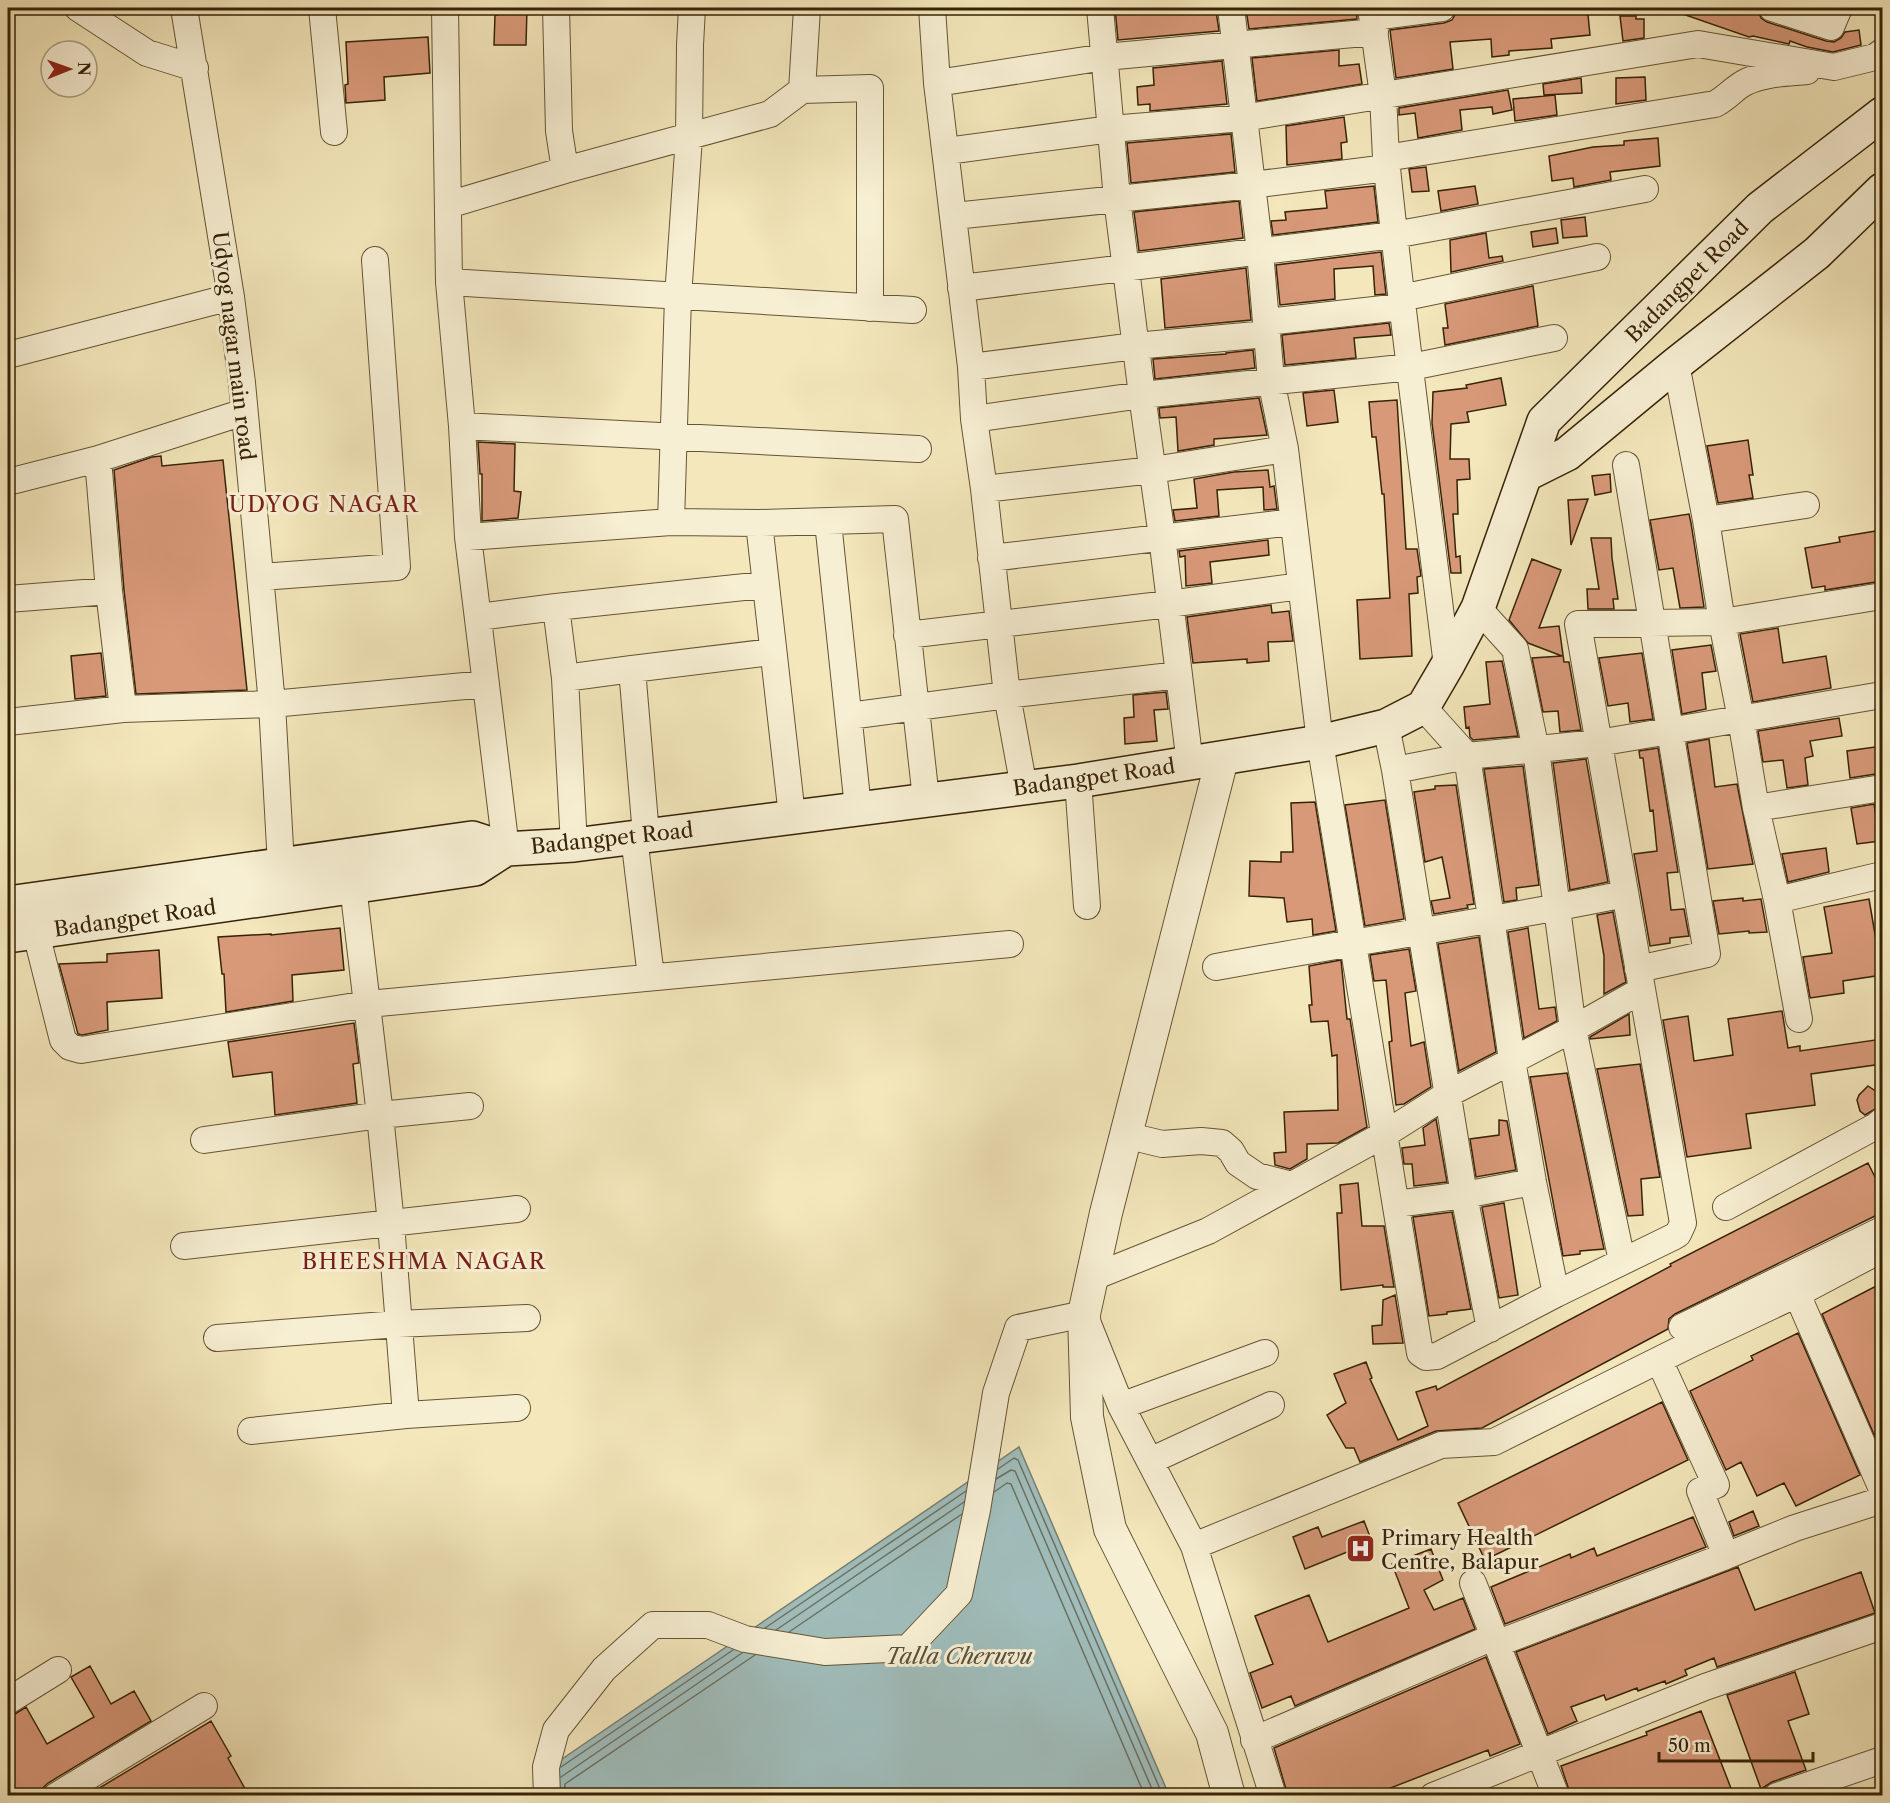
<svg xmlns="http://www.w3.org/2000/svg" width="1890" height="1803" font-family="'Libre Caslon Text',serif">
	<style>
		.water { fill: #a0bdbb; stroke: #767f73; stroke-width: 1.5 }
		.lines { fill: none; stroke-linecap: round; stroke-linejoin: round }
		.shore { stroke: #6c7061; stroke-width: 1.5 }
		.building { fill: #d89979; stroke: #372307; stroke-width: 1.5 }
		.minor-casing { stroke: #665434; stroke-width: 28 }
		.tertiary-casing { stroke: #665434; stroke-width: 34 }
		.secondary-casing { stroke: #372307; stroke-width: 36 }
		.minor { stroke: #f7efd3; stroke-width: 26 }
		.tertiary { stroke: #f7efd3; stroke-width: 32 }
		.secondary { stroke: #f7efd3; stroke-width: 33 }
		.labels { text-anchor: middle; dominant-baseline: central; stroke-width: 6; stroke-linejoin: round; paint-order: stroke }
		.street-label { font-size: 21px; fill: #372307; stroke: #f7efd3 }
		.poi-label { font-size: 21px; fill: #372307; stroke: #f7efd3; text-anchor: start }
		.neighbourhood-label { font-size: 22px; letter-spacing: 1.5px; fill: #7a1f14; stroke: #f7efd3 }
		.water-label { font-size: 22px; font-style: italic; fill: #56513d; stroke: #f7efd3 }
	</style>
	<rect width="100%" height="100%" fill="#f3e7bb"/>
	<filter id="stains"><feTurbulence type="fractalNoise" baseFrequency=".00333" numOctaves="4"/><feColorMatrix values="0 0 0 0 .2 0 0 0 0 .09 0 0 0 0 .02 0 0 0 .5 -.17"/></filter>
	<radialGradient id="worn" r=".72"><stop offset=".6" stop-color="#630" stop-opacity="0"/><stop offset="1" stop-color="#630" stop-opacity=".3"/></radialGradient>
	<path class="water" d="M1019,1447l150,348 -627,1 -2,-22z"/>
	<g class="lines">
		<path class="shore" d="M998,1469l16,-11 4,2 145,336
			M996,1479l15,-9 4,1 140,325
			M994,1492l13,-9 4,1 134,312
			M765,1628l201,-137
			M776,1630l188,-128
			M789,1632l173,-118
			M561,1767l172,-117
			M561,1777l181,-124
			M564,1796l1,-12 190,-129"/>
	</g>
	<path class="building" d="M498,8h29l-1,37h-32l1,-30h3z
		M1115,8h68l1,5 32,-2 3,20 -101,9z
		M1250,8h106l1,11 -108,10 -3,-20z
		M1508,8h75v6l5,1 2,20 -39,4 1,9 -43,3v4l-17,2 -1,-18 -41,3 3,27 -57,9 -6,-48 54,-7 8,-3 4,-7 52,-4z
		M1671,8h86l4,10 6,4 59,19 8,1 7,-4 4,-6 14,-2 2,15 -28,7 -26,-5 -17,-6 -1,3 -36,-8 -4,1 -78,-27z
		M1620,16h16v3h8v19l-21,3z
		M428,37l2,36 -46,4 1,23 -39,3 -1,-18 3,-1 -2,-42z
		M1339,50v16l20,-2 3,20 -105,17 -5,-43z
		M1222,61l5,43 -77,7v-7l-12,1 -1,-18 17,-2 -1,-17z
		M1645,77l1,23 -30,4v-26z
		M1581,78l1,15 -38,2 -1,-11z
		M1508,90l4,20 -19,4 -1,-7 -32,3 2,20 -44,8 -3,-25 -16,2v-7z
		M1555,95l2,20 -42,6 -2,-22z
		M1344,117l3,25 -6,1 1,16 -55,6 -1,-39z
		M1231,134l4,38 -104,11 -4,-40z
		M1658,138l2,28 -50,6 1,8 -37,7 -1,-9 -21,3 -3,-25 44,-9 31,-2v-4z
		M1426,167l3,24 -17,1 -3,-23z
		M1374,186l4,36 -105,13 -2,-14 15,-1 -1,-8 42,-4 -2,-17z
		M1475,186l3,18 -37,7 -3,-20z
		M1239,201l4,37 -104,13 -5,-39z
		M1585,217l2,19 -24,2 -2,-18z
		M1556,228l2,15 -25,4 -2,-15z
		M1486,233l3,25 13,-2 1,5 -52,11 -1,-32z
		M1381,252l5,42 -11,1 -2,-29 -39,3 1,30 -55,6 -4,-40z
		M1246,268l5,52 -86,8 -4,-49z
		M1533,286l5,40 -93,19 -2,-17h5l-3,-24z
		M1389,323l2,12 -37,3 2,20 -71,7 -3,-30z
		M1253,350l2,18 -100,11 -2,-20 73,-5v-1z
		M1501,378l5,27 -39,7 2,10 -18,2 -1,35h19l1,20 -13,1 1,34h-5l3,43 4,-1 1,17h-10l-19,-150 1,-31 34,-4 -1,-3z
		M1334,390l4,32 -31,4 -4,-33z
		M1259,398l8,37 -53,4v6l-36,6 -2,-34 -16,1 -1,-10z
		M1397,400l9,149h11l4,27 -4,1 1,16 -9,1 3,62 -52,3 -3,-59 33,-2 -6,-104h-2l-6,-57h-4l-3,-35z
		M1748,440l5,35h-4l4,23 -35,5 -11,-57z
		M478,442l37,2 -1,47 7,1 -3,26 -36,3v-47h-2z
		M161,456l1,10 61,-6 24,230 -111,4 -12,-104 -10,-120 38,-13z
		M1268,470l2,17 4,-1 3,23 -13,1 -1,-23 -46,3 2,26 -44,5 -2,-11 24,-2 -3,-29 40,-7z
		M1610,474l1,18 -16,3 -3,-19z
		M1588,499l-17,46 -3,-45z
		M1689,514l2,9 13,84 -24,1 -7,-40 -14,2 -9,-50z
		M1882,530v51l-57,9v-4l-13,2 -7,-40 35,-6 -1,-5z
		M1591,538h20l1,20 6,41h-5l1,10h-26l-1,-20h12z
		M1268,540l1,15 -59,7 2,21 -26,3 -1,-30 -5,1 -1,-6z
		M1532,559l29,11 -22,58 20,-2 5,36h5l12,68 -21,2 -2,-21 -15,1 -11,-54 30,-2 -34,-13 -19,-23z
		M1271,605l1,8 17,-2 4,30 -25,1 1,19 -22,2v-4l-54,4 -6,-46z
		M1778,628l5,35 43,-7 5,32 -78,14 -13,-68z
		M1711,645l5,26 -14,2 4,36 -24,5 -10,-64z
		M101,653l5,43 -31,3 -4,-43z
		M1642,653l11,66 -23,3 -2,-19 -20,3 -9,-48z
		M1502,661l16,75 -45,4 -3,-3 -1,-10 -3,1 -2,-21 26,-3 -4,-42z
		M1166,692l2,17 -14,1 3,31 -32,3 -1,-26 10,-1 -1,-22z
		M1839,718l3,18 -32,5 3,15 -8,2 3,27 -21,3 -4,-28 -20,2 -5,-31z
		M1709,739l6,48 22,-3 16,80 -45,5 -21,-126z
		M1882,746v27l-32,5 -3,-27z
		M1658,748l20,124 -11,1 4,37 13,-1 5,27 -19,2v5l-20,3 -16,-92 23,-3 -4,-41 -3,1 -7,-53h-3l-1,-7z
		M1586,759l22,123 -38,8 -17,-127z
		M1523,766l16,119 -23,3 1,12 -13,2 -20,-133z
		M1456,785l18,119 -7,1 1,3 -34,6 -3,-13 19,-3 -8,-41 -17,5 -11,-70 21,-3v-3z
		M1385,800l19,119 -39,7 -20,-121z
		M1315,802l21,129 -23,4 -1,-16 -25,3 -3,-24 -35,-2 1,-35 31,1v-10h12l-2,-49z
		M1874,804l6,37 -23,3 -6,-36z
		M1826,848l3,24 -41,10 -6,-28z
		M1743,898v3l18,-2 6,33 -18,1v-2l-30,3 -6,-33z
		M1869,899l13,76 -39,6 1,12 -34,5 -7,-41 29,-4 -8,-46z
		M1613,912l13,70 -22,12v-38l-7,-41z
		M340,928l4,42 -52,5 1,26 -67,11 -2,-38h-2l-4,-37 53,-3v1z
		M1528,928l11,81 16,-2 2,14 -33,17 -16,-106z
		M1479,937l17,115 -37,19 -21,-127z
		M1409,949l7,42 -11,2 6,53 13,-4 7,45 -27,17 -8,1 -7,-63 3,-1 -6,-61 -12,1 -4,-26z
		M159,950l3,48 -55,4 1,28 -26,5 -4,-1 -19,-70 48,-2v-8z
		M1341,960l6,59h3l17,108 -29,16 -31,1v15l-17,10 -15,-4 -1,-12 12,-1 -2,-40 54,-2 -1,-55 -5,1 -4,-35 -17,1 -2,-17h3l-3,-39z
		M1782,1011l6,37 12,-2v5l82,-12v25l-71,10 4,31 -69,9 5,34 -64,9 -24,-137 25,-4 6,45 39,-6 -5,-36z
		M1629,1014l1,21 -40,4v-2z
		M354,1023l5,40 -6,1 4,39 -82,12 -3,-43 -39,5 -5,-35z
		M1640,1064l20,113 -19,2 2,36 -15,1 -31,-147z
		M1567,1073l37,176 -24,2v3l-17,2 -33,-179z
		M1868,1086l12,8 2,11 -17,10 -5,-4 -3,-11 2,-5z
		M1436,1119l11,63 -33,4 -2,-22h-8l-2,-16 23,-3 -2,-17z
		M1499,1120l8,1 9,49 -40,7 -6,-38 29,-4z
		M1868,1163l14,28v24l-7,1 -200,98 -6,5 -1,10 -186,99 -46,3 -76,31 -6,-14h-8l-19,-33 19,-12 -12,-29 32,-12 6,16 -2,1 28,61 30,-14 -12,-34 20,-6 1,4 234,-124 -1,-2z
		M1358,1183l4,43h22l10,61h-11v-2l-42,5 -4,-77h5l-2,-28z
		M1504,1203l14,92 -19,3 -17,-91z
		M1452,1212l19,97 -24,3v2l-18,2 -16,-99z
		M1882,1283v170l-60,-139z
		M1395,1295l8,48 -30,1 -1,-18 10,-1 1,-25z
		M1798,1333l62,142 -64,31 -12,-23 -27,13 -16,-34 -15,8 -36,-79 63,-31 -2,-4z
		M1662,1402l26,58 -203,100 -27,-57z
		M1753,1511l6,15 -25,10 -5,-14z
		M1693,1517l13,30 -201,77 -14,-37 79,-33 1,4 23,-10 3,8z
		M1364,1521l8,21 -67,27 -12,-32 25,-10 4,10z
		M1431,1549l12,31 -19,10 10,20 29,-12 12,31 -180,77 -4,-10 -29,12 -12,-35 23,-9 -18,-48 54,-21 19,47 81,-34 -17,-44z
		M1738,1567l17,43 106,-38 14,41 -158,54 -3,-9 -29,12 2,5 -21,9 -1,-3 -27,10 -1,-3 -31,12 -2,-5 -33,12 6,14 -29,13 -32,-82z
		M1486,1657l34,87 -30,12 -2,-6 -118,46h-82l-14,-48z
		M90,1666l21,38 23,-13 17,30 -103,62 -5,5 -2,8h-33v-80l7,-2 11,-7 21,37 47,-27 -23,-40z
		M1795,1672l14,42 -21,7 18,49 -34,12 -11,7 -34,-94z
		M1701,1711l33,85h-163l-10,-30 86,-31 -1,-3z
		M211,1721l20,35 -3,2 21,38h-163z"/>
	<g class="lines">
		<defs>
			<path id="minor" d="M78,8l69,45 48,15
				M184,8l47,289 11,86 30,321 9,161
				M322,8l12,124
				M445,8l4,274 464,28
				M556,8l3,123 6,39 205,-56 32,-24 68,-2v220
				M692,8l-2,37 -1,92 -11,160 -7,225 88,1 33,293
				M932,8l5,75 34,284 3,52 10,70 23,206 17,93
				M1100,8l17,191 25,196 20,142 28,227
				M1231,8l29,244 11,128 14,69 35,293 100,611 6,4 11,-1 119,-62 117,-57 5,-3 5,-11 -105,-599 144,-2 160,-26
				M1371,8l12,87 3,63
				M1772,8l59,19 8,-19
				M1373,17l69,-9
				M937,83l168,-26 270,-25
				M802,90l5,-82
				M947,151l164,-22 132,-11 455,-74 136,23 41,-10 7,-5
				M1387,168c17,166 40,332 60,498
				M448,205l117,-35
				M954,216l298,-31 135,-17 -1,-10 329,-54c12,-6 20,-17 31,-22 18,-9 42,-9 61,-11
				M449,282l13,144 6,111 38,312
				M961,288l433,-53 251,-46
				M1401,298l196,-41
				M1266,322l135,-15
				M8,355l223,-58
				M1676,364l30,156 16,102 19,97 15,89 21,92 22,119
				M971,367l164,-21 132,-12
				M974,419l168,-24 269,-28 143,-29
				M462,426l456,23
				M1626,465l81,489 -69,15
				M8,482l90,-23
				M984,489l169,-19 132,-21
				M1706,520l100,-15
				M828,522l30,286
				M759,523l136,-4 31,280
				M468,537l203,-15
				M991,558l302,-36
				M261,577l136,-10 -22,-307
				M8,599l101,-8
				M556,607l9,71 9,167
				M1478,608l37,41 21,101 37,279 49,232
				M479,617l77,-10 208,-22
				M907,635l262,-31 132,-18
				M632,669l140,-17
				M565,678l67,-9 14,166
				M1423,707l44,49 45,304 21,122 23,112
				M123,709l-14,-118 -11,-132 146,-47
				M849,716l158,-21 172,-20
				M8,722l115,-13 149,-5 214,-20
				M1386,726l9,44 69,425 26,134
				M1395,770l72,-14 131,-13 284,-48
				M1078,781l9,125
				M1756,808l126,-20
				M634,837l17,140
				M353,886l27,229 11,109 15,191 111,-7
				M1777,900l105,-25
				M36,933l27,107 7,7 11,3 287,-46 642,-60
				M1216,967c136,-25 273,-45 409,-73
				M1125,1135l37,9 39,-3 21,2 9,8 7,12 19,13 35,9
				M204,1140l176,-25 90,-9
				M1396,1204l68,-9 69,-13
				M1726,1207l150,-81 6,-5
				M184,1246l333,-37
				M1091,1278l117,-47 177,-97 63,-40 125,-65 69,-39
				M1797,1294l85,195
				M1682,1327l200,-97
				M217,1338l181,-14 129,-6
				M1659,1360l57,125 -16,6 26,65 69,-28 87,-28
				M1121,1406l144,-53
				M251,1431l155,-16
				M1150,1461l121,-56
				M1194,1546l79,250
				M1473,1583l83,213
				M1496,1644l230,-88
				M8,1701l50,-31
				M1254,1740l239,-103
				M56,1796l148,-90
				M547,1796l-1,-29 10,-37 48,-61 49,-44h55l37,14 80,13 83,-4 51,-54 18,-84 19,-117 22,-65 66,-14 37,92 73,140 247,-101 53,-3 197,-98 106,-50 85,-45
				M1433,1796l272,-109 177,-61
				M1777,1796l105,-36"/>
			<path id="tertiary" d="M1222,759l-116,454 -22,101 3,103 23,112 102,204 17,63"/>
			<path id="secondary" d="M1525,475l42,-21 109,-90 141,-111 65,-63
				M8,903l464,-65 34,11 68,-4 504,-64 242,-39 66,-16 37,-19 24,-41 31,-58 66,-187 216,-213 122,-94
				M8,936l467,-67 31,-20"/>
		</defs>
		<use href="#minor" class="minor-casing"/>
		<use href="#tertiary" class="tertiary-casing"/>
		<use href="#secondary" class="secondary-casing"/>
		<use href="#minor" class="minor"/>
		<use href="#tertiary" class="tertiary"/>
		<use href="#secondary" class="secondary"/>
	</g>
	<defs>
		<symbol id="hospital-square" viewBox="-11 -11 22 22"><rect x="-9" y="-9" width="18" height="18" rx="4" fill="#8f2418" stroke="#f7efd3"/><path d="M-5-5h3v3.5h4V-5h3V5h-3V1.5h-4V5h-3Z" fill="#fff"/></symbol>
	</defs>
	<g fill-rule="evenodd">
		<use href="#hospital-square" x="1344" y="1532" width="33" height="33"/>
	</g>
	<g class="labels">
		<g class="street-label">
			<text transform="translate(1687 281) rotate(-45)">Badangpet Road</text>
			<text transform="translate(234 346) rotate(83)">Udyog nagar main road</text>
			<text transform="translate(1094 777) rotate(-8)">Badangpet Road</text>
			<text transform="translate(612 838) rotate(-6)">Badangpet Road</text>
			<text transform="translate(135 918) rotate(-8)">Badangpet Road</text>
		</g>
		<g class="poi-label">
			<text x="1381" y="1537">Primary Health<tspan x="1381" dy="24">Centre, Balapur</tspan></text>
		</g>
		<g class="neighbourhood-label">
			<text x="324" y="504">UDYOG NAGAR</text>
			<text x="424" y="1261">BHEESHMA NAGAR</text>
		</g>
		<g class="water-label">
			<text x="959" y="1656">Talla Cheruvu</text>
		</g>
	</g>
	<rect width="1890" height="1803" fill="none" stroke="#f3e7bb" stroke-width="30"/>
	<rect x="9" y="9" width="1872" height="1785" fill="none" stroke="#372307" stroke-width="3"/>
	<rect x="15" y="15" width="1860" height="1773" fill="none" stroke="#372307" stroke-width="1.5"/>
	<g transform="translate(69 69) rotate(89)"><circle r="28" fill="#f7efd3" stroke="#aa9d81" stroke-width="1.5"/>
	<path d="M0-4.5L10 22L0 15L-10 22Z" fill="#8f2418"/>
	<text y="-9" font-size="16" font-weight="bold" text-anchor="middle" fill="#372307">N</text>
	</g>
	<path d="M1659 1752v9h154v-9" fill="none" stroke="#372307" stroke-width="3"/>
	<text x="1668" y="1752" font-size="18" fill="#372307" stroke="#f7efd3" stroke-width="4.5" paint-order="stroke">50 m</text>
	<rect width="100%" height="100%" filter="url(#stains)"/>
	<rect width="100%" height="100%" fill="url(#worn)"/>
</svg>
